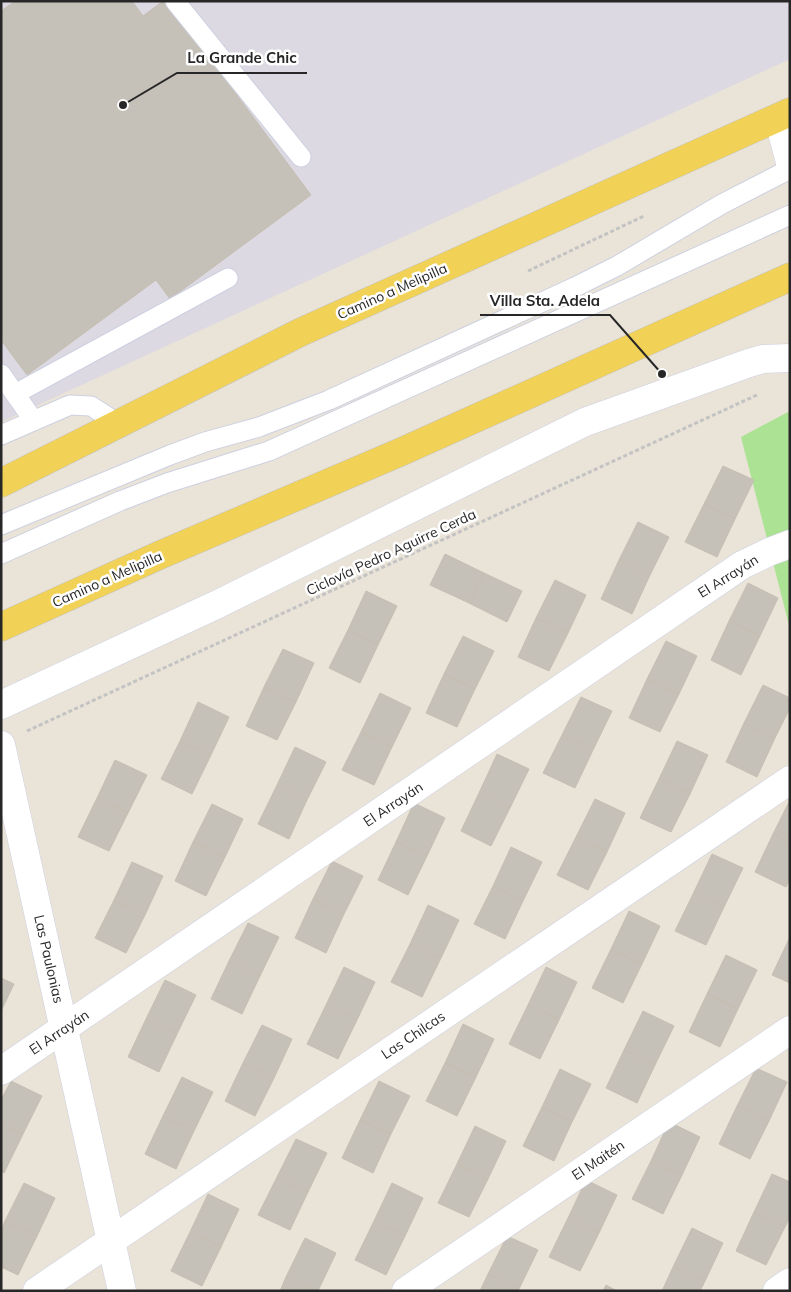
<svg xmlns="http://www.w3.org/2000/svg" width="791" height="1292" font-family="Mulish,sans-serif">
	<style>
		.industrial { fill: #dcd9e2 }
		.green { fill: #abe293 }
		.building { fill: #c5c0b8; stroke: #c5bfb2 }
		.lines { fill: none; stroke-linecap: round; stroke-linejoin: round }
		.service-casing { stroke: #cdd0e1; stroke-width: 21 }
		.minor-casing { stroke: #cdd0e1; stroke-width: 29 }
		.primary-casing { stroke: #c3c3c3; stroke-width: 29 }
		.path { stroke: #c3c3c3; stroke-width: 3; stroke-dasharray: 4 2.5; stroke-linecap: butt }
		.service { stroke: #fff; stroke-width: 19 }
		.minor { stroke: #fff; stroke-width: 28 }
		.primary { stroke: #f1d256; stroke-width: 28 }
		.labels { text-anchor: middle; dominant-baseline: central; stroke-width: 5; stroke-linejoin: round; paint-order: stroke }
		.street-label { font-size: 14px; fill: #272727; stroke: #fff }
		.leader { fill: none; stroke: #272727; stroke-width: 2 }
		.callout-dot { fill: #272727; stroke: #fff; stroke-width: 2 }
		.callout-label { font-size: 15px; text-anchor: middle; font-weight: bold; fill: #272727; stroke: #fff; stroke-width: 5; stroke-linejoin: round; paint-order: stroke }
	</style>
	<rect width="100%" height="100%" fill="#eae3d8"/>
	<path class="industrial" d="M1,1h789v58l-789,363z"/>
	<path class="green" d="M790,411v218l-49,-192z"/>
	<path class="building" d="M15,1h117l11,15 20,-15h4l144,194 -141,104 -14,-19 -129,95 -26,-35v-329z
		M723,466l31,14 -19,39 -31,-15z
		M704,504l31,15 -18,38 -32,-15z
		M638,522l31,15 -19,38 -31,-15z
		M445,554l39,19 -15,30 -39,-18z
		M619,560l31,15 -18,39 -31,-15z
		M484,573l38,18 -15,31 -38,-19z
		M555,580l31,15 -18,38 -32,-15z
		M748,583l30,15 -18,38 -31,-15z
		M366,591l31,15 -19,39 -30,-15z
		M536,618l32,15 -19,38 -31,-14z
		M729,621l31,15 -19,39 -30,-15z
		M348,630l30,15 -18,38 -31,-15z
		M463,636l31,15 -19,38 -31,-15z
		M666,641l31,15 -18,38 -32,-15z
		M283,649l31,14 -18,39 -32,-15z
		M444,674l31,15 -18,38 -31,-14z
		M647,679l32,15 -19,38 -31,-14z
		M763,685l27,13v10l-15,30 -31,-15z
		M264,687l32,15 -19,38 -31,-14z
		M380,693l31,15 -19,39 -31,-15z
		M581,697l31,14 -19,39 -31,-15z
		M198,702l31,15 -18,38 -31,-14z
		M744,723l31,15 -18,39 -31,-15z
		M361,732l31,15 -18,38 -32,-15z
		M562,735l31,15 -18,38 -32,-15z
		M180,741l31,14 -19,39 -31,-15z
		M677,741l31,14 -18,39 -31,-15z
		M295,747l31,15 -19,38 -30,-15z
		M497,754l32,15 -19,39 -31,-15z
		M115,760l32,15 -19,38 -31,-15z
		M659,779l31,15 -19,38 -31,-14z
		M277,785l30,15 -18,39 -31,-15z
		M479,793l31,15 -19,38 -30,-15z
		M97,798l31,15 -19,38 -31,-14z
		M595,799l30,14 -18,39 -31,-15z
		M790,800v42l-17,-8z
		M414,803l31,15 -18,38 -31,-14z
		M212,804l31,15 -18,38 -32,-15z
		M773,834l17,8v37l-4,8 -31,-15z
		M576,837l31,15 -19,38 -31,-15z
		M193,842l32,15 -19,39 -31,-15z
		M396,842l31,14 -19,39 -30,-15z
		M511,847l31,15 -19,39 -30,-15z
		M712,854l31,14 -19,39 -30,-15z
		M332,861l31,15 -19,38 -31,-15z
		M132,862l31,14 -18,39 -31,-15z
		M493,886l30,15 -18,38 -31,-15z
		M694,892l30,15 -18,38 -31,-14z
		M313,899l31,15 -18,39 -31,-15z
		M114,900l31,15 -19,38 -31,-15z
		M428,905l31,15 -18,38 -31,-14z
		M629,911l31,15 -18,38 -31,-15z
		M248,923l31,14 -19,39 -31,-15z
		M790,937v46l-18,-8z
		M410,944l31,14 -19,39 -31,-15z
		M611,949l31,15 -19,39 -31,-15z
		M726,955l31,15 -19,39 -31,-15z
		M229,961l31,15 -18,38 -31,-15z
		M344,967l31,15 -18,38 -31,-15z
		M546,967l31,15 -18,38 -31,-15z
		M1,978l13,6 -13,27z
		M165,980l31,15 -19,39 -31,-15z
		M707,994l31,15 -18,38 -31,-15z
		M326,1005l31,15 -19,39 -31,-15z
		M528,1005l31,15 -19,39 -31,-15z
		M643,1011l31,15 -19,39 -31,-15z
		M146,1019l31,15 -18,38 -31,-15z
		M463,1024l31,15 -18,38 -31,-14z
		M262,1025l30,14 -18,39 -31,-15z
		M624,1050l31,15 -18,38 -31,-15z
		M243,1063l31,15 -19,38 -30,-15z
		M445,1063l31,14 -19,39 -31,-15z
		M756,1068l31,14 -18,39 -32,-15z
		M560,1069l31,15 -19,38 -30,-15z
		M182,1077l31,15 -19,39 -31,-15z
		M11,1081l31,15 -19,38 -22,-10v-24z
		M379,1081l31,15 -19,38 -31,-14z
		M737,1106l32,15 -19,38 -31,-15z
		M542,1107l30,15 -18,39 -31,-15z
		M163,1116l31,15 -18,38 -31,-15z
		M360,1120l31,14 -18,39 -31,-15z
		M669,1122l31,15 -18,38 -31,-14z
		M1,1124l22,10 -19,39 -3,-2z
		M475,1126l31,15 -18,38 -31,-15z
		M296,1139l31,14 -19,39 -31,-15z
		M651,1161l31,14 -19,39 -31,-15z
		M457,1164l31,15 -19,38 -31,-14z
		M772,1174l18,8v35l-5,10 -31,-15z
		M277,1177l31,15 -18,38 -32,-15z
		M586,1180l31,15 -18,38 -31,-15z
		M24,1183l31,15 -18,38 -32,-15z
		M392,1183l31,15 -18,38 -31,-15z
		M208,1194l31,15 -18,38 -31,-15z
		M754,1212l31,15 -19,38 -30,-14z
		M568,1218l31,15 -19,38 -31,-14z
		M5,1221l32,15 -19,39 -17,-8v-37z
		M374,1221l31,15 -19,39 -31,-15z
		M692,1228l31,15 -18,38 -32,-14z
		M190,1232l31,15 -19,39 -31,-15z
		M507,1236l31,14 -19,39 -31,-15z
		M305,1238l31,15 -18,38 -32,-14z
		M673,1267l32,14 -5,10h-38z
		M488,1274l31,15 -1,2h-38z
		M286,1277l30,14h-36z
		M606,1285l11,6h-14z"/>
	<g class="lines">
		<defs>
			<path id="service" d="M175,1l126,156
				M1,374l14,20
				M34,421l-19,-27 213,-116
				M1,435l69,-30 21,1 28,18
				M1,525l169,-70 35,-13 54,-15 70,-27 246,-113 42,-21 105,-62 68,-35
				M1,554l119,-53 47,-18 102,-32 521,-236"/>
			<path id="minor" d="M778,118l12,44
				M1,705l217,-101 367,-182 164,-59 14,-4 27,-1
				M1,745l121,546
				M1,1071l741,-506 27,-13 21,-8
				M37,1291l753,-511
				M406,1291l384,-261
				M777,1291l13,-9"/>
			<path id="primary" d="M1,483l300,-151 489,-220
				M1,627l159,-72 243,-104 387,-174"/>
		</defs>
		<use href="#service" class="service-casing"/>
		<use href="#minor" class="minor-casing"/>
		<use href="#primary" class="primary-casing"/>
		<path class="path" d="M528,271l116,-55
			M27,731l730,-336"/>
		<use href="#service" class="service"/>
		<use href="#minor" class="minor"/>
		<use href="#primary" class="primary"/>
	</g>
	<g class="labels">
		<g class="street-label">
			<text transform="translate(392 291) rotate(-24)">Camino a Melipilla</text>
			<text transform="translate(391 552) rotate(-25)">Ciclovía Pedro Aguirre Cerda</text>
			<text transform="translate(728 576) rotate(-32)">El Arrayán</text>
			<text transform="translate(107 579) rotate(-24)">Camino a Melipilla</text>
			<text transform="translate(393 804) rotate(-34)">El Arrayán</text>
			<text transform="translate(49 959) rotate(77)">Las Paulonias</text>
			<text transform="translate(59 1032) rotate(-34)">El Arrayán</text>
			<text transform="translate(413 1035) rotate(-34)">Las Chilcas</text>
			<text transform="translate(598 1160) rotate(-34)">El Maitén</text>
		</g>
	</g>
	<path class="leader" d="M123 105L177 73H307M662 374L610 315H480"/>
	<g class="callout-dot">
		<circle cx="123" cy="105" r="5"/>
		<circle cx="662" cy="374" r="5"/>
	</g>
	<g class="callout-label">
		<text x="242" y="63">La Grande Chic</text>
		<text x="545" y="306">Villa Sta. Adela</text>
	</g>
	<rect width="791" height="1292" fill="none" stroke="#272727" stroke-width="5"/>
</svg>
